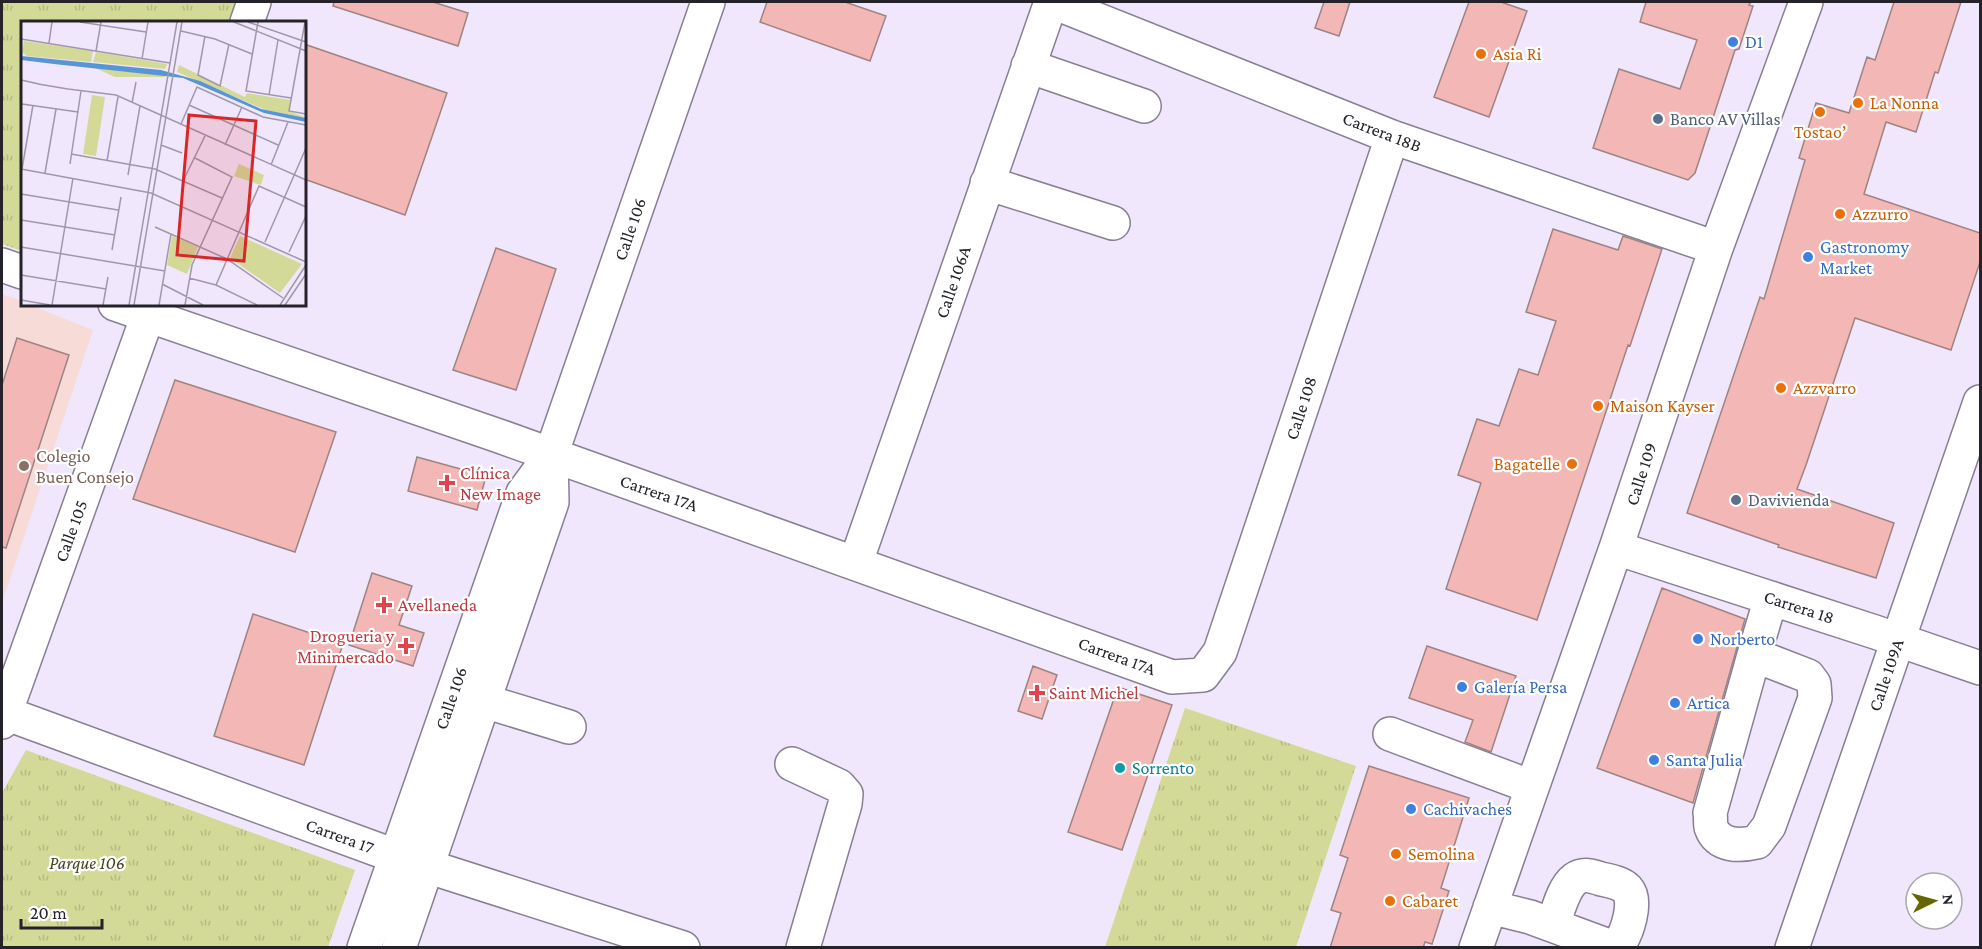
<svg xmlns="http://www.w3.org/2000/svg" width="1982" height="949" font-family="'Crimson Pro',serif">
	<style>
		.education { fill: #f6dbd7 }
		.park { fill: url(#park-tufts) }
		.building { fill: #f3b7b6; stroke: #9d8483; stroke-width: 1.5 }
		.lines { fill: none; stroke-linecap: round; stroke-linejoin: round }
		.minor-casing { stroke: #887f92; stroke-width: 36 }
		.major-casing { stroke: #887f92; stroke-width: 36 }
		.minor { stroke: #fff; stroke-width: 33 }
		.major { stroke: #fff; stroke-width: 33 }
		.shop-dot { fill: #3f7fe0; stroke: #fff; stroke-width: 2 }
		.food-dot { fill: #e8710a; stroke: #fff; stroke-width: 2 }
		.service-dot { fill: #5c6f8a; stroke: #fff; stroke-width: 2 }
		.education-dot { fill: #8d6e63; stroke: #fff; stroke-width: 2 }
		.health-dot { fill: #e0444e; stroke: #fff; stroke-width: 2 }
		.culture-dot { fill: #0f9aa8; stroke: #fff; stroke-width: 2 }
		.labels { text-anchor: middle; dominant-baseline: central; stroke-width: 4.5; stroke-linejoin: round; paint-order: stroke }
		.shop-label { font-size: 18px; fill: #366cbe; stroke: #fff; text-anchor: start }
		.food-label { font-size: 18px; fill: #c56008; stroke: #fff; text-anchor: start }
		.service-label { font-size: 18px; fill: #4e5e75; stroke: #fff; text-anchor: start }
		.street-label { font-size: 18px; fill: #25222a; stroke: #fff }
		.education-label { font-size: 18px; fill: #785e54; stroke: #fff; text-anchor: start }
		.health-label { font-size: 18px; fill: #be3a42; stroke: #fff; text-anchor: start }
		.culture-label { font-size: 18px; fill: #0d838f; stroke: #fff; text-anchor: start }
		.park-label { font-size: 18px; font-style: italic; fill: #42441e; stroke: #fff }
		.inset-road { fill: none; stroke: #9f98a9; stroke-width: 1.5 }
		.view { fill: #d62828; fill-opacity: 0.15; stroke: #d62828; stroke-width: 3 }
		.inset-edge { fill: none; stroke: #25222a; stroke-width: 3 }
	</style>
	<defs>
		<pattern id="park-tufts" width="24" height="20" patternUnits="userSpaceOnUse" patternTransform="scale(1.5)"><rect width="24" height="20" fill="#d3d996"/><path d="M3 7l-1-3M5 7V3M7 7l1-3M15 17l-1-3M17 17v-4M19 17l1-3" fill="none" stroke="#b5ba81"/></pattern>
	</defs>
	<rect width="100%" height="100%" fill="#f1e7fd"/>
	<path class="education" d="M2,294l20,7v3l8,1 63,25 -91,273z"/>
	<path class="park" d="M2,2h234l-7,20h-207v229l-20,-7z
		M1185,708l171,58 -60,181h-191z
		M26,750l329,120 -27,77h-326v-154z"/>
	<path class="building" d="M334,2h99l35,11 -10,33 -125,-40z
		M767,2h78l41,14 -16,45 -110,-39z
		M1324,2h26l-11,34 -24,-8z
		M1469,2h32l26,9 -38,106 -55,-20z
		M1646,2h105l-2,3 4,1 -14,43 -4,1 -40,123 -7,7 -95,-32 26,-79 61,20 17,-49 -57,-18z
		M1894,2h67l-23,71 -3,-1 -19,60 -30,-10 -22,72 116,39v29l-29,88 -96,-32 -49,147 -9,24 97,34 -18,55 -98,-31 1,-2 -92,-32 73,-216 4,2 41,-139 -6,-2 17,-55 33,10 18,-56 8,3z
		M304,44l143,49 -42,122 -101,-36z
		M1553,229l65,21 5,-14 39,13 -32,97 -2,-1 -91,275 -91,-31 35,-106 -23,-8 19,-56 22,7 20,-57 19,6 18,-54 -30,-9z
		M496,248l60,21 -40,121 -63,-20z
		M17,338l52,17 -63,193 -4,-1v-162z
		M175,380l161,52 -41,120 -162,-53z
		M417,457l69,19 -9,34 -69,-19z
		M372,573l40,13 -13,39 25,8 -11,33 -64,-21z
		M1662,588l83,31 -52,184 -96,-35z
		M253,614l90,30 -39,121 -90,-29z
		M1427,646l89,30 -25,76 -26,-10 8,-22 -64,-22z
		M1033,666l24,9 -15,44 -24,-8z
		M1118,687l54,18 -50,145 -54,-18z
		M1369,766l100,32 -28,90 8,3 -17,53 -7,-2 -2,6h-93l11,-35 -10,-3 17,-52 -8,-3z"/>
	<g class="lines">
		<defs>
			<path id="minor" d="M1053,2l339,135 324,111
				M247,22l7,-20
				M1028,66l116,40
				M987,183l126,40
				M2,265l20,7
				M115,304l384,132 673,241 31,-2 17,-23 172,-515
				M1616,548l259,84 105,36
				M856,562l195,-560
				M1754,655l-44,158c1,4 0,10 1,14 7,20 29,19 46,15l12,-16 46,-128 -1,-14 -6,-8 -54,-21 17,-57
				M484,701l85,26
				M2,712l393,144 288,92
				M2,722l150,-418
				M1390,734l142,53
				M792,764l47,22 7,8 -1,10 -42,144
				M1490,907l40,10 76,28h12c9,-11 20,-44 9,-56 -6,-6 -17,-8 -26,-10 -8,-3 -18,-6 -26,0 -12,9 -17,32 -22,46
				M1476,948l140,-400 100,-300 90,-246
				M1792,948l188,-546"/>
			<path id="major" d="M364,948l159,-455 28,-38 157,-453
				M399,948l153,-446 -1,-47"/>
		</defs>
		<use href="#minor" class="minor-casing"/>
		<use href="#major" class="major-casing"/>
		<use href="#minor" class="minor"/>
		<use href="#major" class="major"/>
	</g>
	<g class="shop-dot">
		<circle cx="1733" cy="42" r="6"/>
		<circle cx="1808" cy="257" r="6"/>
		<circle cx="1698" cy="639" r="6"/>
		<circle cx="1462" cy="687" r="6"/>
		<circle cx="1675" cy="703" r="6"/>
		<circle cx="1654" cy="760" r="6"/>
		<circle cx="1411" cy="809" r="6"/>
	</g>
	<g class="food-dot">
		<circle cx="1481" cy="54" r="6"/>
		<circle cx="1858" cy="103" r="6"/>
		<circle cx="1820" cy="112" r="6"/>
		<circle cx="1840" cy="214" r="6"/>
		<circle cx="1781" cy="388" r="6"/>
		<circle cx="1598" cy="406" r="6"/>
		<circle cx="1572" cy="464" r="6"/>
		<circle cx="1396" cy="854" r="6"/>
		<circle cx="1390" cy="901" r="6"/>
	</g>
	<g class="service-dot">
		<circle cx="1658" cy="119" r="6"/>
		<circle cx="1736" cy="500" r="6"/>
	</g>
	<circle class="education-dot" cx="24" cy="466" r="6"/>
	<g class="health-dot">
		<path d="M444 474h6v6h6v6h-6v6h-6v-6h-6v-6h6z"/>
		<path d="M381 596h6v6h6v6h-6v6h-6v-6h-6v-6h6z"/>
		<path d="M403 637h6v6h6v6h-6v6h-6v-6h-6v-6h6z"/>
		<path d="M1034 684h6v6h6v6h-6v6h-6v-6h-6v-6h6z"/>
	</g>
	<circle class="culture-dot" cx="1120" cy="768" r="6"/>
	<g class="labels">
		<g class="shop-label">
			<text x="1745" y="42">D1</text>
			<text x="1820" y="247">Gastronomy<tspan x="1820" dy="21">Market</tspan></text>
			<text x="1710" y="639">Norberto</text>
			<text x="1474" y="687">Galería Persa</text>
			<text x="1687" y="703">Artica</text>
			<text x="1666" y="760">Santa Julia</text>
			<text x="1423" y="809">Cachivaches</text>
		</g>
		<g class="food-label">
			<text x="1493" y="54">Asia Ri</text>
			<text x="1870" y="103">La Nonna</text>
			<text x="1820" y="132" text-anchor="middle">Tostao’</text>
			<text x="1852" y="214">Azzurro</text>
			<text x="1793" y="388">Azzvarro</text>
			<text x="1610" y="406">Maison Kayser</text>
			<text x="1560" y="464" text-anchor="end">Bagatelle</text>
			<text x="1408" y="854">Semolina</text>
			<text x="1402" y="901">Cabaret</text>
		</g>
		<g class="service-label">
			<text x="1670" y="119">Banco AV Villas</text>
			<text x="1748" y="500">Davivienda</text>
		</g>
		<g class="street-label">
			<text transform="translate(1382 132) rotate(21)">Carrera 18B</text>
			<text transform="translate(630 229) rotate(-71)">Calle 106</text>
			<text transform="translate(953 282) rotate(-71)">Calle 106A</text>
			<text transform="translate(1301 408) rotate(-72)">Calle 108</text>
			<text transform="translate(1641 474) rotate(-72)">Calle 109</text>
			<text transform="translate(659 493) rotate(19)">Carrera 17A</text>
			<text transform="translate(71 531) rotate(-70)">Calle 105</text>
			<text transform="translate(1799 607) rotate(18)">Carrera 18</text>
			<text transform="translate(1117 656) rotate(20)">Carrera 17A</text>
			<text transform="translate(1886 675) rotate(-71)">Calle 109A</text>
			<text transform="translate(451 698) rotate(-71)">Calle 106</text>
			<text transform="translate(340 836) rotate(20)">Carrera 17</text>
		</g>
		<g class="education-label">
			<text x="36" y="456">Colegio<tspan x="36" dy="21">Buen Consejo</tspan></text>
		</g>
		<g class="health-label">
			<text x="460" y="473">Clínica<tspan x="460" dy="21">New Image</tspan></text>
			<text x="398" y="605">Avellaneda</text>
			<text x="394" y="636" text-anchor="end">Drogueria y<tspan x="394" dy="21">Minimercado</tspan></text>
			<text x="1049" y="693">Saint Michel</text>
		</g>
		<g class="culture-label">
			<text x="1132" y="768">Sorrento</text>
		</g>
		<g class="park-label">
			<text x="87" y="863">Parque 106</text>
		</g>
	</g>
	<g transform="translate(21 21)">
		<rect width="285" height="285" fill="#f1e7fd"/>
		<path d="M3,20l69,10 -2,11 -64,-6 -5,-4zM75,31l71,12 -2,5 -72,-7zM158,44l66,32 2,-4 43,7 -1,11 17,7 -40,-8 -89,-38zM72,46l68,6 4,1v3h-50zM71,74l13,2 -9,59 -13,-2zM218,143l25,11 -3,10 -27,-9zM151,215l26,11 -11,27 -20,-9zM219,215l62,28 -22,29 -50,-35z" fill="#d3d996"/>
		<path d="M0,35l140,14 39,11 61,28 45,9v4l-42,-9 -81,-35 -129,-14 -33,-4z" fill="#5895d6"/>
		<path class="inset-road" d="M59,1l66,10M213,1l72,29M227,1l58,20M237,1l-12,69 45,7M284,1l-16,89 17,3M160,10l34,8 37,15M184,15l-7,39 22,11 9,-42M0,18l149,24M28,22l3,-21M75,30l5,-29M121,38l6,-37M0,59l18,4M17,63l30,5M47,68l48,6 190,85M248,74l9,-55M111,82l4,-21M1,83l56,8M168,84l89,40M160,103l16,-37 66,30 43,8M140,124l21,8M204,124l17,-38M50,133l84,15 67,29M86,140l11,-64M49,143l11,-73M250,144l17,-43M0,148l130,24 155,69M1,148l11,-64M24,152l11,-64M107,154l12,-69M162,160l22,-45M0,173l97,16M0,199l94,15M134,206l72,32 56,39M244,221l41,-94M0,226l144,24M91,229l9,-53M268,231l17,-36M0,254l85,14M168,257l27,7 41,20M141,263l41,21M195,264l43,-99 47,21M0,279l29,5M31,284l21,-127M82,284l5,-28M108,284l48,-283M113,284l48,-283M138,284l12,-71M164,284l7,-40 40,-88 -37,-19M259,284l26,-40M264,284l21,-31"/>
		<path class="view" d="M168,94l67,6 -12,140 -67,-6z"/>
		<rect width="285" height="285" class="inset-edge"/>
	</g>
	<rect width="1982" height="949" fill="none" stroke="#25222a" stroke-width="6"/>
	<g transform="translate(1934 901) rotate(85)"><circle r="28" fill="#ffffff" stroke="#a8a7aa" stroke-width="1.5"/>
	<path d="M0-4.5L10 22L0 15L-10 22Z" fill="#656601"/>
	<text y="-9" font-size="16" font-weight="bold" text-anchor="middle" fill="#25222a">N</text>
	</g>
	<path d="M21 919v9h81v-9" fill="none" stroke="#25222a" stroke-width="3"/>
	<text x="30" y="919" font-size="18" fill="#25222a" stroke="#ffffff" stroke-width="4.5" paint-order="stroke">20 m</text>
</svg>
